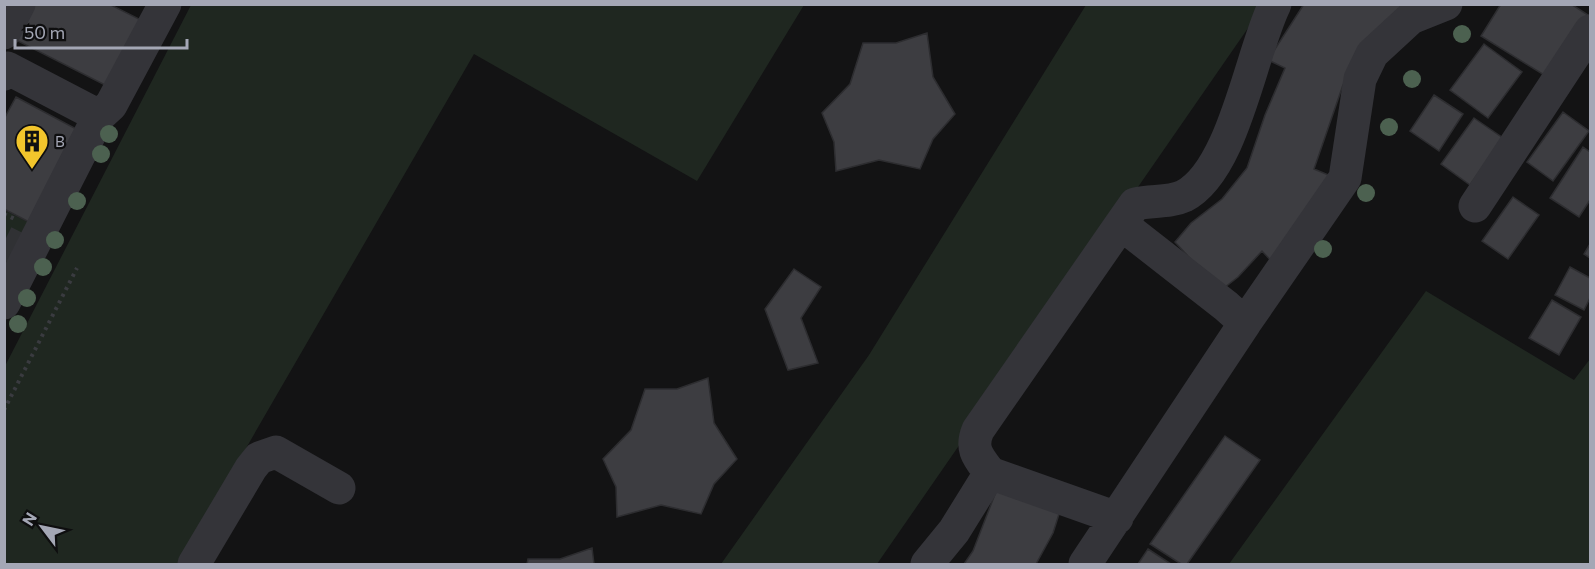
<svg xmlns="http://www.w3.org/2000/svg" width="1595" height="569" font-family="Commissioner,sans-serif">
	<style>
		.green { fill: #1f2720 }
		.building { fill: #3d3d41; stroke: #2d2d30; stroke-width: 1.5 }
		.lines { fill: none; stroke-linecap: round; stroke-linejoin: round }
		.minor-tunnel { stroke: #303134; stroke-width: 33; stroke-dasharray: 33 16; stroke-linecap: butt }
		.path { stroke: #3a3b40; stroke-width: 4; stroke-dasharray: 3 4.5; stroke-linecap: butt }
		.minor { stroke: #343439; stroke-width: 33 }
		.tree { fill: #4c6150 }
		.labels { text-anchor: middle; dominant-baseline: central; stroke-width: 4.5; stroke-linejoin: round; paint-order: stroke }
		.poi-label { font-size: 15px; fill: #a4a7b5; stroke: #0e0e0f; text-anchor: start }
	</style>
	<rect width="100%" height="100%" fill="#131314"/>
	<path class="green" d="M191,5h613l-107,176 -223,-127 -295,510h-174l-1,-196z
		M1086,5h178l-387,559h-156l148,-209z
		M4,210l24,12 -23,45z
		M1426,291l148,89 16,-21v205h-361z"/>
	<path class="building" d="M29,4h80l32,16 -34,66 -95,-48z
		M1304,4h115l-76,81 -29,84 17,7 -56,89 -13,-14 -24,26 -18,14 -45,-49 16,-19 31,-24 25,-31 18,-53 20,-47 -17,-8z
		M1501,4h70l17,11 -39,63 -68,-42z
		M927,33l6,44 22,37 -22,25 -13,30 -41,-9 -43,11 -2,-29 -12,-29 28,-29 13,-41h33z
		M1484,44l38,28 -34,46 -38,-28z
		M1434,95l29,19 -24,37 -29,-20z
		M16,97l64,34 -51,91 -25,-13v-90z
		M1563,112l26,19 -36,50 -26,-19z
		M1474,118l29,20 -33,47 -29,-21z
		M1583,147l7,5v48l-11,17 -29,-19z
		M1513,197l26,18 -31,44 -26,-18z
		M1590,244v14l-6,-4z
		M1570,267l20,11v20l-6,12 -29,-15z
		M794,269l27,18 -20,31 17,45 -30,7 -23,-61z
		M1552,300l29,17 -22,38 -30,-17z
		M708,378l6,45 23,36 -23,25 -13,30 -40,-9 -44,12 -1,-30 -13,-28 28,-29 14,-41h32z
		M1225,436l35,24 -73,104h-6l-31,-20z
		M997,489l63,22 -7,22 -17,31h-72l9,-13z
		M592,548l2,16h-67l1,-5h32z
		M1148,549l23,15h-33z"/>
	<g class="lines">
		<path class="minor-tunnel" d="M4,242l12,6"/>
		<path class="path" d="M4,214l13,6
			M4,410l73,-142"/>
		<path class="minor" d="M4,33l15,-29
			M4,74l3,-6 92,48 -95,187
			M99,116l12,-11 54,-101
			M1475,206l115,-175
			M1121,224l14,-20c17,-4 34,-1 49,-8 50,-26 67,-144 91,-192
			M1245,323l100,-145 15,-99 12,-25 39,-36 35,-14
			M990,473l127,45
			M194,564l57,-96 8,-10 17,-6 63,36
			M927,564l27,-33 36,-58c-12,-16 -20,-24 -12,-43l143,-206 105,82 19,17 -160,241"/>
	</g>
	<g class="tree">
		<circle cx="1462" cy="34" r="9"/>
		<circle cx="1412" cy="79" r="9"/>
		<circle cx="1389" cy="127" r="9"/>
		<circle cx="109" cy="134" r="9"/>
		<circle cx="101" cy="154" r="9"/>
		<circle cx="1366" cy="193" r="9"/>
		<circle cx="77" cy="201" r="9"/>
		<circle cx="55" cy="240" r="9"/>
		<circle cx="1323" cy="249" r="9"/>
		<circle cx="43" cy="267" r="9"/>
		<circle cx="27" cy="298" r="9"/>
		<circle cx="18" cy="324" r="9"/>
	</g>
	<defs>
		<symbol id="building-pin" viewBox="-11 -11 22 30"><path d="M0 17L-7.5 6A9.5 9.5 0 1 1 7.5 6Z" fill="#f2c52c" stroke="#0e0e0f"/><path d="M-4-6H4V6H1V3H-1V6H-4ZM-2.5-4.3h1.7v1.8h-1.7ZM.8-4.3h1.7v1.8H.8ZM-2.5-1h1.7V.8h-1.7ZM.8-1h1.7V.8H.8Z" fill="#111"/></symbol>
	</defs>
	<g fill-rule="evenodd">
		<use href="#building-pin" x="13" y="122" width="38" height="52"/>
	</g>
	<g class="labels">
		<g class="poi-label">
			<text x="55" y="141">B</text>
		</g>
	</g>
	<rect width="1595" height="569" fill="none" stroke="#a4a7b5" stroke-width="12"/>
	<g transform="translate(42 527) rotate(302)" stroke="#0e0e0f" stroke-width="4.5" paint-order="stroke">
	<path d="M0-4.5L10 22L0 15L-10 22Z" fill="#a4a7b5"/>
	<text y="-9" font-size="16" font-weight="bold" text-anchor="middle" fill="#a4a7b5">N</text>
	</g>
	<path d="M15 39v9h172v-9" fill="none" stroke="#a4a7b5" stroke-width="3"/>
	<text x="24" y="39" font-size="18" fill="#a4a7b5" stroke="#0e0e0f" stroke-width="4.5" paint-order="stroke">50 m</text>
</svg>
